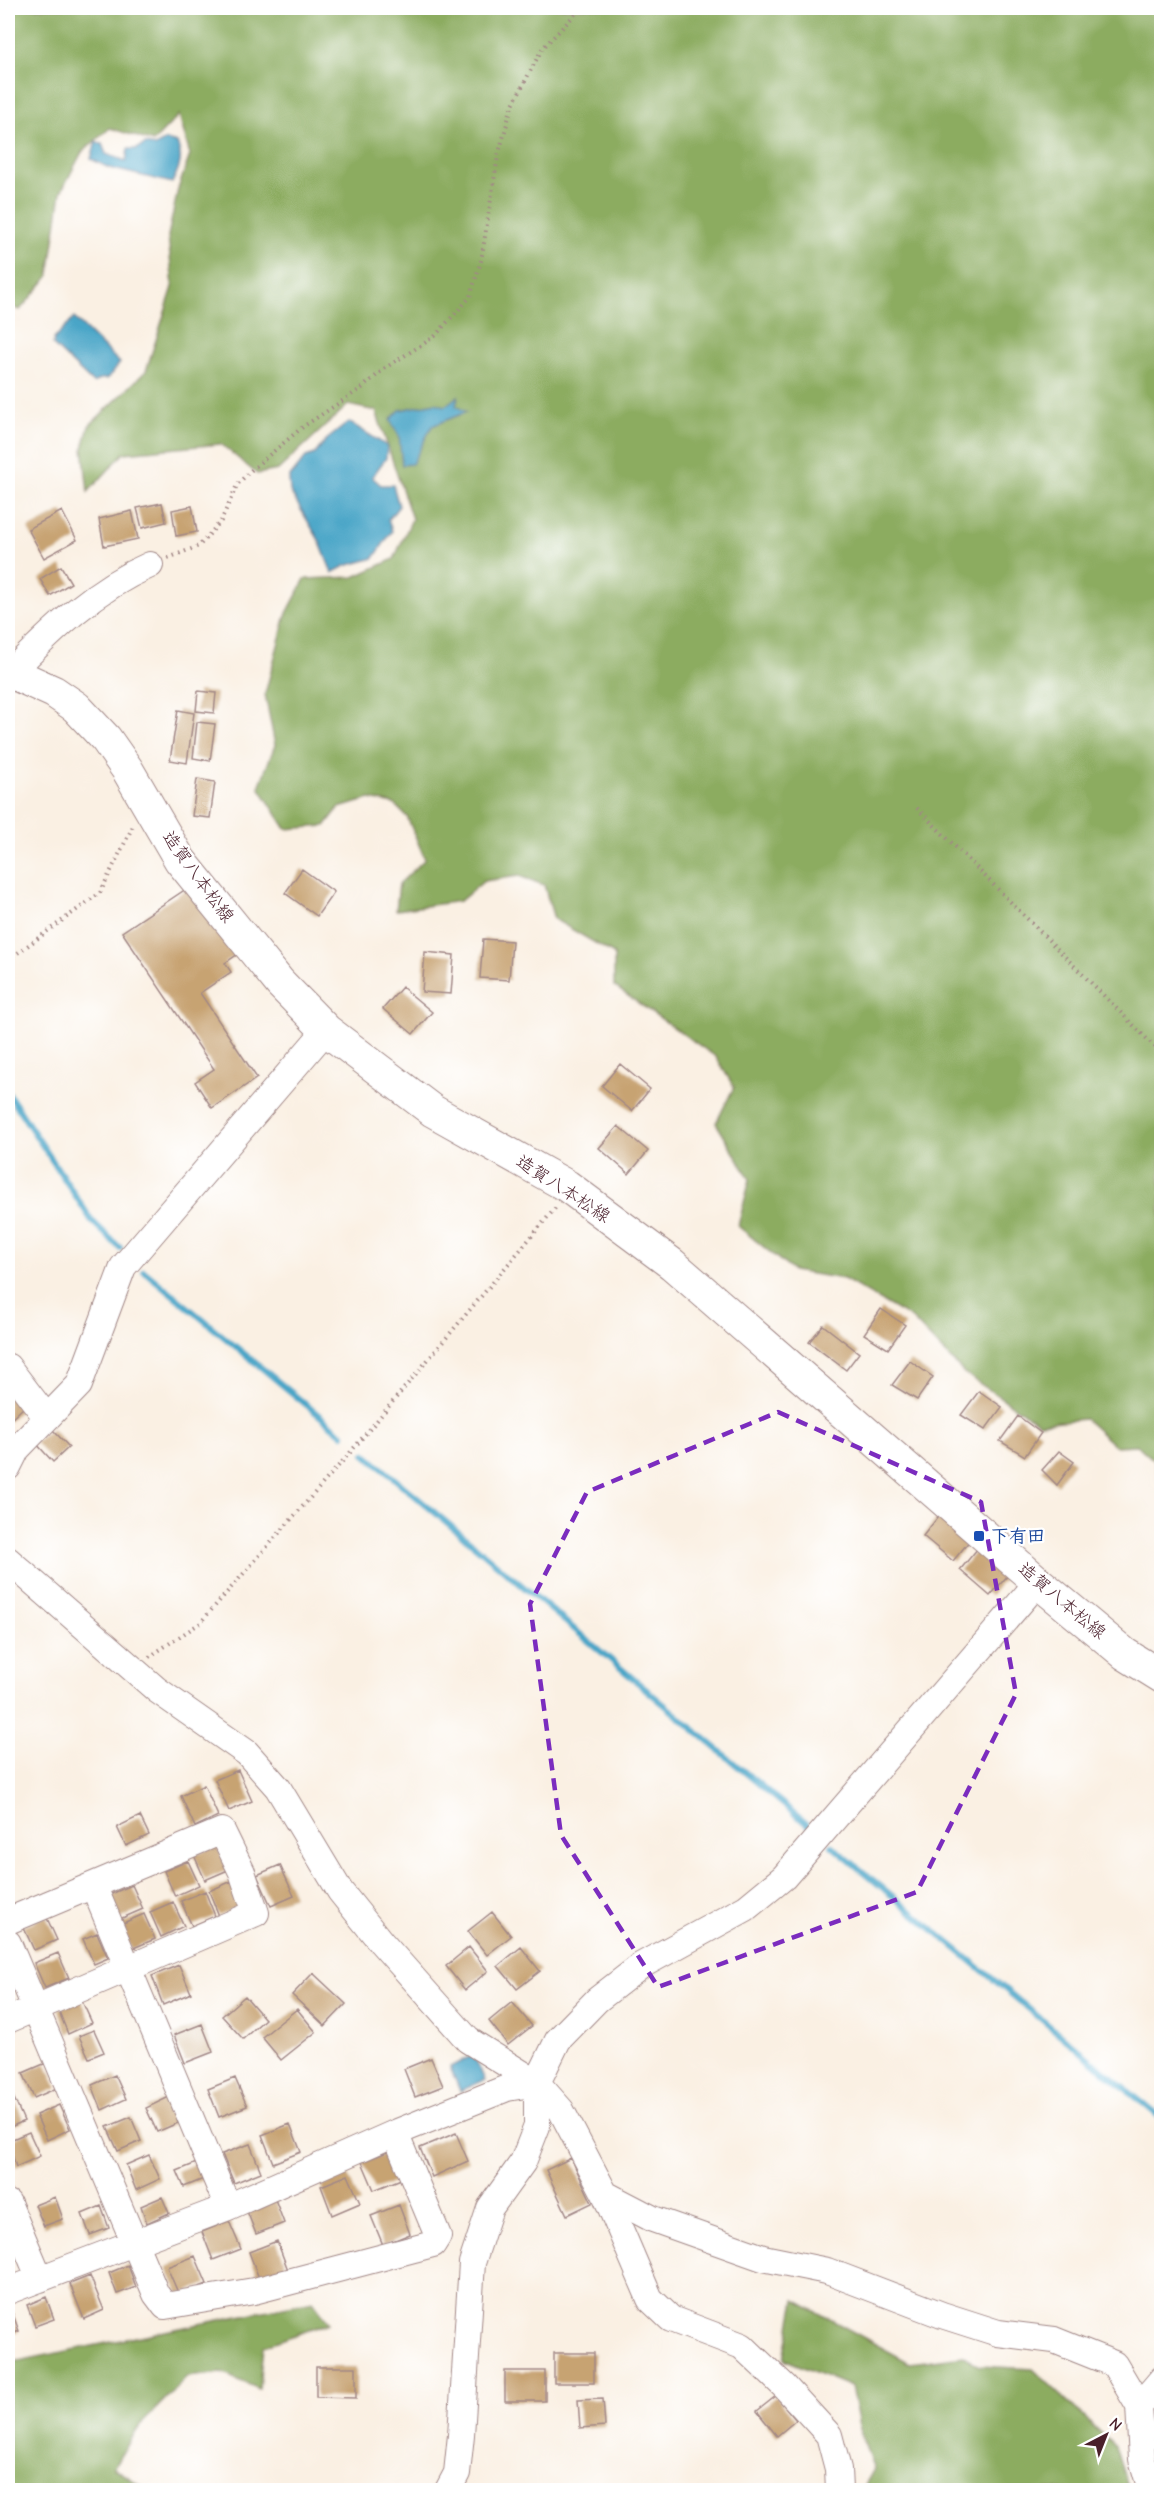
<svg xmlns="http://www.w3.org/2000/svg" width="1169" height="2498" font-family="'Comic Neue','Klee One',sans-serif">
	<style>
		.forest { fill: #8cac60; stroke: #6b6646; stroke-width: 1.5 }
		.water { fill: #49a5c7; stroke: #4a6279; stroke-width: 1.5 }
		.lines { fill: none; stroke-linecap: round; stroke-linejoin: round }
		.stream { stroke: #49a5c7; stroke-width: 6 }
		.building { fill: #c7a372 }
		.minor-casing { stroke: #a28887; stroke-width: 28 }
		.major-casing { stroke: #a28887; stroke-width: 34 }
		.path { stroke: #a28887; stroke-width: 4; stroke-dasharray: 1.5 4.5; stroke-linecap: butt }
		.minor { stroke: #fff; stroke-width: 26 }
		.major { stroke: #fff; stroke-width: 32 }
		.marked { fill: none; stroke: #7b2cbf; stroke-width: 4.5; stroke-dasharray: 12 8; stroke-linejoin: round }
		.transit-dot { fill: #1a4fb4; stroke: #fff; stroke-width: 2 }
		.labels { text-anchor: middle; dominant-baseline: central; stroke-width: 4.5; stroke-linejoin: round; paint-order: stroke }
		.street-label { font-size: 18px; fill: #4a1f2b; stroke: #fff }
		.transit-label { font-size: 18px; font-weight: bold; fill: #164399; stroke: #fff; text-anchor: start }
	</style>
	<rect width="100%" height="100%" fill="#fff"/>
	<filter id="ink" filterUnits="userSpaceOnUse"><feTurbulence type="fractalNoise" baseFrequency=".0167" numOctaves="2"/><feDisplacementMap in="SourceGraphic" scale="12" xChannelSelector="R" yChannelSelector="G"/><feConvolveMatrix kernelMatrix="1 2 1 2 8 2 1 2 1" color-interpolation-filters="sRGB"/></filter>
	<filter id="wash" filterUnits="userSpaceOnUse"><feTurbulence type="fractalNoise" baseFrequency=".008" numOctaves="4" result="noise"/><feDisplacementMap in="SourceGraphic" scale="24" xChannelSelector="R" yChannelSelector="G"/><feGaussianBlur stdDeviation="1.35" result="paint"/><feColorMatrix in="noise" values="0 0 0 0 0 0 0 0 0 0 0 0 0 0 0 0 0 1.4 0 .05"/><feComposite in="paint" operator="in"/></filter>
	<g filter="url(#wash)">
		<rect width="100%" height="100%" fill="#faf0e3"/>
		<path class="forest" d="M8,8h1153v1482l-6,-29 -18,-16 -22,1 -30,-27 -46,4 -75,-50 -53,-55 -67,-39 -51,-8 -55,-45 12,-47 -34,-56 18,-36 -18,-30 -102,-71v-32l-60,-35 -10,-34 -25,-9 -35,5 -24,20 -64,9 3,-26 26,-25 -18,-42 -13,-13 -24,-5 -31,9 -14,18 -39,3 -27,-42 16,-42 -10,-51 21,-79 19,-36 49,-2 40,-18 18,-40 -36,-108 -28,-6 -70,65 -21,4 -36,-30 -97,9 -36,39 -5,-44 6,-22 57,-55 27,-84 -5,-51 10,-47 12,-34 -11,-40 -26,27 -43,-14 -28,24 -21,40 -12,84 -29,34 -12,-4z
			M795,2300l115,63 54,-7 16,10 53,3 82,77 14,44h-267l12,-21 -13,-34 -10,-48 -67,-28z
			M313,2301l16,22 -66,23 -4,43 -37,-16 -35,4 -46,47 -28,43 35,23h-140v-127z"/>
		<path class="water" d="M166,140l11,3c7,15 2,26 -5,40l-63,-15 -18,-9 5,-18 6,3 4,10 20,7 2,-12h9l8,-5 10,2z
			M74,318l46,45 -13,16h-7l-7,4 -40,-38 1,-6z
			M458,396l-2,10 10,6 -34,14 -20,38 -10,1 -3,-29 -9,-16 10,-10 36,-7 9,3z
			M349,422l38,24 -1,12 -14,19 9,8h12l6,21 -11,14 4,11 -18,27 -29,8 -13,7 -13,-33 -29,-49 -1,-13 17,-21 9,-3 10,-13z
			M473,2055l12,25 -25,11 -10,-24z"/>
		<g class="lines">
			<path class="stream" d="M8,1093l84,128 28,27
				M144,1271l199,164
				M365,1454l443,371
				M832,1846l330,273"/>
		</g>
		<g id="blocks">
			<path class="building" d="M162,503l4,19 -24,6 -5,-20z
				M192,506l5,26 -21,4 -4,-26z
				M62,511l15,29 -33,18 -16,-29z
				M132,511l6,28 -34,7 -5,-27z
				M61,566l10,17 -21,13 -10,-17z
				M198,691l18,2 -2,20 -18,-2z
				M178,710l16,3 -7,50 -17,-3z
				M197,722l18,2 -5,37 -17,-3z
				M197,779l18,3 -5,36 -18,-2z
				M302,869l32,23 -17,24 -32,-23z
				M192,885l46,69 -13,9 6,9 -31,21 57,85 -45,30 -17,-26 19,-13 -92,-137z
				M483,939l29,2 -3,39 -29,-2z
				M425,952l29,3 -3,39 -29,-2z
				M402,987l30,25 -19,22 -30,-25z
				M620,1064l30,25 -18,22 -30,-25z
				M618,1126l30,25 -19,23 -30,-26z
				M881,1309l24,16 -17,24 -24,-15z
				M823,1325l36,28 -13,17 -37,-28z
				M910,1361l23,16 -16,23 -25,-15z
				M8,1390l16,17 -16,15z
				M979,1391l23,16 -17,23 -24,-15z
				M1018,1416l23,17 -16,23 -25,-15z
				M52,1429l17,18 -16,15 -18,-20z
				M1059,1451l15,11 -17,23 -15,-15z
				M941,1513l30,26 -18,22 -30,-25z
				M978,1548l31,26 -19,22 -30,-26z
				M238,1770l14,31 -23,10 -14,-31z
				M204,1785l14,31 -23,11 -14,-31z
				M140,1816l9,19 -23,11 -9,-19z
				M217,1845l11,25 -23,10 -11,-25z
				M188,1861l11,24 -24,11 -11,-25z
				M280,1865l14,31 -23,10 -14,-31z
				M232,1881l11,24 -24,11 -10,-25z
				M132,1885l11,24 -23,10 -11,-24z
				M205,1891l10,25 -23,10 -11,-25z
				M173,1902l11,24 -23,11 -11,-25z
				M492,1912l19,24 -24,19 -19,-24z
				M144,1914l11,25 -24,10 -10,-25z
				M46,1916l11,24 -23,10 -11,-24z
				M97,1933l11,25 -14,6 -11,-25z
				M469,1947l19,24 -23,19 -19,-24z
				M521,1947l19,24 -23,18 -19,-23z
				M58,1953l11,25 -24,10 -11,-25z
				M179,1965l12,28 -28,12 -11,-29z
				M313,1973l33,31 -21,22 -33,-31z
				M245,1996l20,23 -22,20 -21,-23z
				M81,1999l11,24 -24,11 -10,-25z
				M512,2002l20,24 -24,19 -19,-24z
				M297,2009l19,23 -35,28 -19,-23z
				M202,2024l11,28 -28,11 -11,-28z
				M94,2030l10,22 -15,6 -10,-22z
				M431,2058l12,28 -28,11 -11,-28z
				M46,2063l11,25 -23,10 -11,-25z
				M115,2075l11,24 -24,11 -10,-25z
				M235,2078l12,28 -28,11 -11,-28z
				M13,2096l11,25 -16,7v-29z
				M169,2097l11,25 -23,10 -11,-24z
				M59,2105l11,24 -23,11 -11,-25z
				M131,2117l10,24 -23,10 -11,-24z
				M290,2124l11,28 -28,11 -11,-28z
				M29,2132l11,24 -24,11 -8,-26z
				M456,2133l12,28 -36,16 -12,-29z
				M250,2144l11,28 -27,11 -12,-29z
				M390,2151l11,28 -27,11 -12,-28z
				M149,2155l11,24 -24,11 -10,-25z
				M571,2158l21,45 -25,12 -21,-45z
				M199,2162l7,16 -22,9 -7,-16z
				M348,2175l12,28 -28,12 -11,-29z
				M273,2194l11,29 -28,11 -11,-28z
				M55,2197l8,22 -19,7 -9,-21z
				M162,2197l7,16 -22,10 -6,-17z
				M399,2205l11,29 -27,11 -12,-29z
				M101,2206l8,22 -19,7 -8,-21z
				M229,2221l12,28 -28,11 -11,-28z
				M277,2241l11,29 -28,11 -11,-29z
				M195,2256l12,28 -28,11 -12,-28z
				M128,2265l8,22 -19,7 -8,-21z
				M90,2276l14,34 -20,9 -14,-35z
				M46,2297l8,22 -19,7 -8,-21z
				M11,2309l8,22 -11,5v-25z
				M554,2353h40v30h-40z
				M316,2367h40v31l-40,-1z
				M505,2371h40v30h-40z
				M776,2396l20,24 -19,16 -20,-25z
				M603,2399l2,27 -25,2 -2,-28z"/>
		</g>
	</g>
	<g filter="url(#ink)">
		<use href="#blocks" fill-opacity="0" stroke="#a28887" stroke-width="1.5"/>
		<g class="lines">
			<defs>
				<path id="minor" d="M11,672c43,-43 83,-83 139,-107
					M8,1367l39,51
					M8,1467l9,-18 62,-64 44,-118 203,-237
					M8,1560l149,130 90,63 31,35 62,103 41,51 87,98 69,43 24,27 44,84 45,105 21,20 71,27 43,41 44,48 9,34 1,21
					M94,1887l134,320
					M8,1921l214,-90 20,41 14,41 -248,107
					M8,1943l148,351 9,12 89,-15 179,-47 5,-8 -43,-103
					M605,2194l48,25 110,39 64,13 115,44 56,18 56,7 60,24 25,42 3,53 9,31
					M8,2203l32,76
					M8,2291l220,-84 167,-74 112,-45 30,-5
					M1139,2406l23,-27
					M448,2490l9,-17 4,-38 11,-172 18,-55 33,-46 14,-36v-43l21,-43 39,-40 45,-35 104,-57 38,-31 254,-295"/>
				<path id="major" d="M8,671l46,21 22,15 30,32 21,30 53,91 100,123 46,47 107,81 134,75 105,78 366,318 87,72 37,23"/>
			</defs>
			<use href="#minor" class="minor-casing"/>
			<use href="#major" class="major-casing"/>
			<path class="path" d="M168,558l31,-12 22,-25 16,-36 12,-13 55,-46 58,-38 23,-20 49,-31 36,-40 11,-36 17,-105 14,-50 30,-57 39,-41
				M917,808l245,246
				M8,960l92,-67 33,-67
				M149,1657l51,-34 148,-168 209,-249"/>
			<use href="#minor" class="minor"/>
			<use href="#major" class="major"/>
		</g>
	</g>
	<path class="marked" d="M778,1412l203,90 35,192 -99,198 -259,95 -97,-152 -31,-231 57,-112z"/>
	<rect class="transit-dot" x="973" y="1530" width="12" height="12" rx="3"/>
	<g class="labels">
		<g class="street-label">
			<text transform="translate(198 877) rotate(54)">造賀八本松線</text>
			<text transform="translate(563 1189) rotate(33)">造賀八本松線</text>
			<text transform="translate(1062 1601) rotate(40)">造賀八本松線</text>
		</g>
		<g class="transit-label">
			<text x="991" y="1536">下有田</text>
		</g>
	</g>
	<rect width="1169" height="2498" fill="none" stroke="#fff" stroke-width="30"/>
	<g transform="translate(1106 2435) rotate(42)" stroke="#ffffff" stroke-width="4.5" paint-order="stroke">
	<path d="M0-4.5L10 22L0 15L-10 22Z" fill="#4a1f2b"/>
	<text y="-9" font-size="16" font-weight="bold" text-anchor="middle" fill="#4a1f2b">N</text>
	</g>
</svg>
